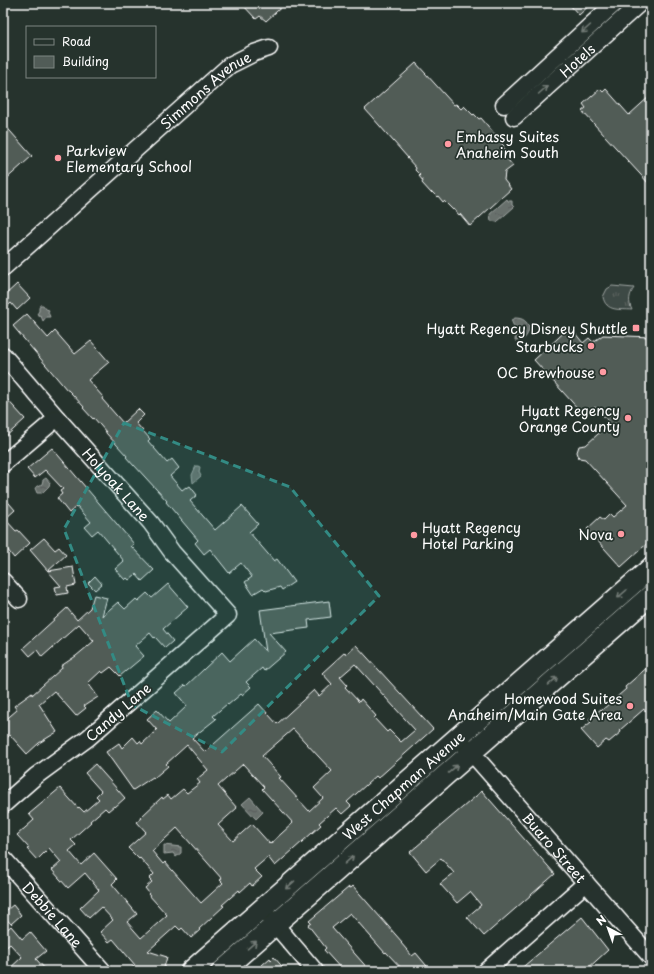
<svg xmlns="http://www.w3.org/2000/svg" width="654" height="974" font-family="'Playpen Sans',sans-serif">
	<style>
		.grass { fill: url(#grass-tufts); stroke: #9ea4a2 }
		.water { fill: url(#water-ripples); stroke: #a4a9a7 }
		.building { fill: #515c57; stroke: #fff; fill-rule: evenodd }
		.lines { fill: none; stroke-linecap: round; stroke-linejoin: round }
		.minor-casing { stroke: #fff; stroke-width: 19 }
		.major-casing { stroke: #fff; stroke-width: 23 }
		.minor { stroke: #26332d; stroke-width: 16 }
		.major { stroke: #26332d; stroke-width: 20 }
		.oneway { stroke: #727a76 }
		.marked { fill: #338b84; fill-opacity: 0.2; stroke: #338b84; stroke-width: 3; stroke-dasharray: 8 5; stroke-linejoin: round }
		.poi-dot { fill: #ff9aa2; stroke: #26332d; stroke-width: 1.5 }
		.labels { text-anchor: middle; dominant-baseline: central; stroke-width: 3.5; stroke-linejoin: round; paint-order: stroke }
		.street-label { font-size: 14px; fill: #fff; stroke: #26332d }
		.poi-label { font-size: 14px; fill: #fff; stroke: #26332d; text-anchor: end }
	</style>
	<defs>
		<pattern id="grass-tufts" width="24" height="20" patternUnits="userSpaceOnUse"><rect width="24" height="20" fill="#3e4944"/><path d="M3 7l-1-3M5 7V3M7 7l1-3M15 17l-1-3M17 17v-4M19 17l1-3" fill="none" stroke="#5b6460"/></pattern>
		<pattern id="water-ripples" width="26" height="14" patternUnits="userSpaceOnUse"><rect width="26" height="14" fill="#67706c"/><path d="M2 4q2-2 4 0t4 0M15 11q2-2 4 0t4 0" fill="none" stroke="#575a59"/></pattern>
	</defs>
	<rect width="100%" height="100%" fill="#26332d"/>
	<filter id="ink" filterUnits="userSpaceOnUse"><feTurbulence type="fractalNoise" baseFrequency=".025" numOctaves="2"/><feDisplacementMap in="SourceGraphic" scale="8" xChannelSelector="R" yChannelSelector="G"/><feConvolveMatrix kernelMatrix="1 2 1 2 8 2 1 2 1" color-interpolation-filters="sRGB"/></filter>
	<g filter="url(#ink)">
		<path class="grass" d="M612,286l22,2c-5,7 -6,14 -2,22 -12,-1 -26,2 -29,-13l4,-8z"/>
		<path class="water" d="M507,199l1,2h4v4l2,2 -17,15 -6,-1 -1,-7z
			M40,305h3l3,4 3,1 -1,2 2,5h-4l-3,4 -2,-5 -4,-2 2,-3v-3z
			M515,318c8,0 12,3 14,10 -1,9 -6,13 -14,13l1,-10 -5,-11z
			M196,466h2l2,1 -1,5 2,4 -8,7 -1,-8z
			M46,478l4,5 -1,3 -7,7h-5l-2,-5 7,-4 1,-4z
			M250,797l13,15 -7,7 -14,-15z
			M164,845l17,2v6l-5,4 -3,-4 -9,1z"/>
		<path class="building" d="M241,3h45l-20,18 -6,-5 -4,3z
			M568,3h24l-13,12z
			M416,63l38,42 2,-1 5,5 3,-3 9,9 1,-1 5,5 2,-1 19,22 -1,1 5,5 -1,1 9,10 -4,3 5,6 -8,6 -1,8 7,9 -41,37 -10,-12 -1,1 -5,-6 -1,1 -9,-9 -1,1 -5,-6 -1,1 -5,-5 -1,1 -9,-10 1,-2 -4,-5 1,-1 -5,-5 1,-2 -9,-10h1l-43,-49z
			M600,89l3,3 3,-3 23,26 22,-20v91l-69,-75 4,-3 -3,-4z
			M3,123l29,33 -29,26z
			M17,284l13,14 -13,12 -6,-7 -8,7v-13z
			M27,314l21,24 7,-7 20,23 16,-13 18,21 -21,18 15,17 -1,2 21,24 15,-14 6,6 -8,8 14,16 -2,2 19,22 5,-4 7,9 -9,8 12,14 4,-3 1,1 3,-2 7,9 -7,6 25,29 27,-24 16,18 -9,8 25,29 3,-2 17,23 -12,8 -2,-3 -14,4 -3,-3 -10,6 -8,-12 7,-5 -11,-14 -12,10 -19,-24 -6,5 -9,-11 3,-3 -32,-38 1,-1 -33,-36v1l-8,-9 1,-1 -21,-23v-1l-12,-14 -1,1 -10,-11 1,-1 -12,-13 -4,-4h-1l-54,-64z
			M570,327l13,16 6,-5 4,4 10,-7 48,2v203l-30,27 -34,-38 13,-12 4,3 6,-6 3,3 14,-12 -42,-46 -6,-1 -2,-6 2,-6 7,-1 24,-22 -15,-16 -5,5 -4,-4 -5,4 -47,-52z
			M3,395l22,24 -22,20z
			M52,448l82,96 -3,2 23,24 -12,11 -6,-7 -7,6 -2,-2 -2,2 -10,-11 9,-8 -26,-31 -6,5 -7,-8 6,-5 -14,-16 -8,7 -12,-15 5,-4 -2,-3 3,-2 -18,-19 -10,8 -8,-9z
			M3,496l12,14 -10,9 11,12 2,-1 12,13 -16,15 -11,-14z
			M44,538l11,12 4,-3 7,8 -18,16 -18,-21z
			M73,567l3,18 -9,2 1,6 -11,2 -2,-8 6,-1 -13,-15z
			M95,576l7,8 -7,6 -7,-7z
			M168,584l20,23 -25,22 10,12 -8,7 -10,-11 -1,1 -4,-5 -15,13 9,10 -24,20 -9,-9 -8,6 -2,-2 -13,12 10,14 -14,9 2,2 -10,8 -22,-25 -15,13 18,28 -18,11 -12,11 -17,-19 -7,6v-19l14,-12 -3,-4 18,-13v2l30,-27 -1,-2 15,-10 18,-15 -15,-17 -37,33 -5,-7 -7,6 -7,-8 44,-40 10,12 13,-12 4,-13 13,3 -5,18 16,-14 7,7 11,-10 2,2 9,-8 5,5z
			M329,601l2,16 -23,3 1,8 -40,5 17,19 -22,19 -2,-3 -16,14 5,5 -9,8 -1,-1 -13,11 -1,-1 -14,12 3,3 -24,19 13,14 54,-48 18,20 37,-34 5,6 13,-12 -10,-11 23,-21 1,2 10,-9 77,84 -55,49 -2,-2 -29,26 4,4 -9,8 -6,-6 -17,15 2,2 -46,41 -7,-9 -14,12 8,8 -10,9 -2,-3 -10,9 -1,-2 -17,15 2,1 -25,23 1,1 -9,8 -9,-10 -2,2 -4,-4 -28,25 19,6 -4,14h-35l7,-6 -22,-26 -4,3 -9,-10 13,-12 -12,-13 -12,11 -9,-10 19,-18 -14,-17 -17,15 -16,-18 9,-8 -12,-14 -12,12 -10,-11 2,-1 -12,-13 17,-15 -5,-6 31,-26 18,20 1,-1 5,5 15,-13 -3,-3 5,-5 -16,-18 10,-9 30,34 -10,9 -1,-1 -6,5 -3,-3 -15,13 1,1 -20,18 5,5 -7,6 12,14 13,-12 23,26 -5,5 25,30 -10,8 14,16 26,-23 -19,-21 1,-1 -4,-5 7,-6 -3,-3 5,-5 -14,-16 -1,1 -11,-11 18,-16 -9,-10 5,-4 -1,-1 21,-20 1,2 5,-4 3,4 12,-10 4,4 13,-10 -3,-4 11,-9 -21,-25 -21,19 2,2 -14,12 -1,-1 -20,13 -27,-38 13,-9 3,5 11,-11 5,6 2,-2 2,3 15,-14 -10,-11 10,-9 12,13 18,-17 -11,-13 9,-8 1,1 36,-34 8,9 24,-22 12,13 -6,-42zM355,664l60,66 -14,12 -12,-12 -2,2 -13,-14 2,-2 -15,-17 -2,3 -14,-15 2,-2 -7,-8zM293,729l39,42 -18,17 9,10 -14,13 -30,-33 2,-1 -19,-21zM243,764l21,23 -2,2 31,34 -23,21 -18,-20 -19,17 -15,-16 19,-17 -19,-22zM177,828l45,51 -2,1 3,3 -22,20 -36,-41 -2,2 -11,-13z
			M651,664v42l-6,5 -1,-2 -24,21 1,2 -12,10 -3,-2 -9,8 -16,-18 10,-8 -2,-3 12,-10 1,1 24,-21 -1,-2z
			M482,791l73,83 -71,62 -17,-19 14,-12 -11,-13 -13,11 -17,-19 14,-11 -13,-15 -15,13 -16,-19z
			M353,886l49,56 -1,1 11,13 4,-3 15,18h-27l-18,-19 -1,1 -35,-40 -18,15 38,43h-27l-19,-21 2,-2 -18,-23 3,-2 -2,-2 40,-34 2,1z
			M13,905l8,10 -10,9 -8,-9v-2z
			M582,917l26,33 -23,21h-67z
			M11,926l11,13 8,-7 16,19 -10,8 11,12h-40l15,-14 -12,-13 -7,6v-17z
			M274,957l12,14h-31l15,-13 1,2z"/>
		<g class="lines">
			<defs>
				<g id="minor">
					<path d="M504,105l111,-102"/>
					<path id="s1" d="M514,117l126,-114"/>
					<path id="s2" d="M3,268l227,-203 24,-12 15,-5"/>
					<path id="s3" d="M3,355l54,63 94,105 21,29 56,63 -140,123 -52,38 -33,29"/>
					<path d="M3,464l54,-46"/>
					<path d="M3,581l16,18"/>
					<path id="s4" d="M463,743l188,214"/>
					<path id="s5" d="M3,858l100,113"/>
					<path d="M267,915l48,56"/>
					<path d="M486,971l100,-88"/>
				</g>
				<g id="major">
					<path id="s6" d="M191,971l460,-403"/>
					<path d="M222,971l429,-376"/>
				</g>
			</defs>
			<use href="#minor" class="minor-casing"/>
			<use href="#major" class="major-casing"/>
			<use href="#minor" class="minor"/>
			<use href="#major" class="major"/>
		</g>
		<defs><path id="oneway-shaft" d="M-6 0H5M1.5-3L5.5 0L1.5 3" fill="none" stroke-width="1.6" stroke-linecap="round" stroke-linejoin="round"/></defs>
		<g class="oneway">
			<use href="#oneway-shaft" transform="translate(586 29) rotate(138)"/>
			<use href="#oneway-shaft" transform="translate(543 90) rotate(-42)"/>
			<use href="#oneway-shaft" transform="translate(622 594) rotate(139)"/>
			<use href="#oneway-shaft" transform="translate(553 681) rotate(-41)"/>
			<use href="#oneway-shaft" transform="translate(453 769) rotate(-41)"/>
			<use href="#oneway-shaft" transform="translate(349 860) rotate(-41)"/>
			<use href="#oneway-shaft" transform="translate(290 885) rotate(139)"/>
			<use href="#oneway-shaft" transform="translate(252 945) rotate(-41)"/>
		</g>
	</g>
	<path class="marked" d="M124,423l166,64 89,109 -157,156 -90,-47 -68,-176z"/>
	<g class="poi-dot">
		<circle cx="448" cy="144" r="4"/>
		<circle cx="58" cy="158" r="4"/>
		<rect x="632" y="324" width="8" height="8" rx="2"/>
		<circle cx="591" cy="346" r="4"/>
		<circle cx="603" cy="372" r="4"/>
		<circle cx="628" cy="418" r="4"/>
		<circle cx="621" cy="534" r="4"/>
		<circle cx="414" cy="535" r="4"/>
		<circle cx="630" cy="706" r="4"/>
	</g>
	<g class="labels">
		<g class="street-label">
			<text stroke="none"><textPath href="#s1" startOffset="85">Hotels</textPath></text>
			<text stroke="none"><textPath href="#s2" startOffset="270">Simmons Avenue</textPath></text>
			<text stroke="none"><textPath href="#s3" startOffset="172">Holyoak Lane</textPath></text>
			<text transform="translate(118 712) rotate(-41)">Candy Lane</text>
			<text stroke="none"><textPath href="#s6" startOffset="282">West Chapman Avenue</textPath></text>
			<text stroke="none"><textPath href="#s4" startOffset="139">Buaro Street</textPath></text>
			<text stroke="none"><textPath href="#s5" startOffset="75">Debbie Lane</textPath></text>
		</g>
		<g class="poi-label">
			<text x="456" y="136" text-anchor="start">Embassy Suites<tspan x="456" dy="16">Anaheim South</tspan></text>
			<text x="66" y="150" text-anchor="start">Parkview<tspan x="66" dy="16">Elementary School</tspan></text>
			<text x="628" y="328">Hyatt Regency Disney Shuttle</text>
			<text x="583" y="346">Starbucks</text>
			<text x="595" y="372">OC Brewhouse</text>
			<text x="620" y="410">Hyatt Regency<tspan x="620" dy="16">Orange County</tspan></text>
			<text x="422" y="527" text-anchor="start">Hyatt Regency<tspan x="422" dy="16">Hotel Parking</tspan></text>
			<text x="613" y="534">Nova</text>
			<text x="622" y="698">Homewood Suites<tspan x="622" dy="16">Anaheim/Main Gate Area</tspan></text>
		</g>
	</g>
	<rect width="654" height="974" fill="none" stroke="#26332d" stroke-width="16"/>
	<rect x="8" y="8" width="638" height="958" fill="none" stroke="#fff" stroke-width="1.5" filter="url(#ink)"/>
	<rect x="26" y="26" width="130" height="52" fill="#26332d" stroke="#7d8581"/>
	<rect x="34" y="39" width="20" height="6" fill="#26332d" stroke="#7d8581"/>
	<text x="62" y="46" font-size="12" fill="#ffffff">Road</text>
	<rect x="34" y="56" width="20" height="12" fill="#515c57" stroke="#7d8581"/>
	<text x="62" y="66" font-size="12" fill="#ffffff">Building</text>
	<g transform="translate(608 928) rotate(319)" stroke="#26332d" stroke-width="3" paint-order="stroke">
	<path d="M0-3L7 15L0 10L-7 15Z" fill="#ffffff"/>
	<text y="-6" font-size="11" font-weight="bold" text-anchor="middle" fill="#ffffff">N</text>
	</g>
</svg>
